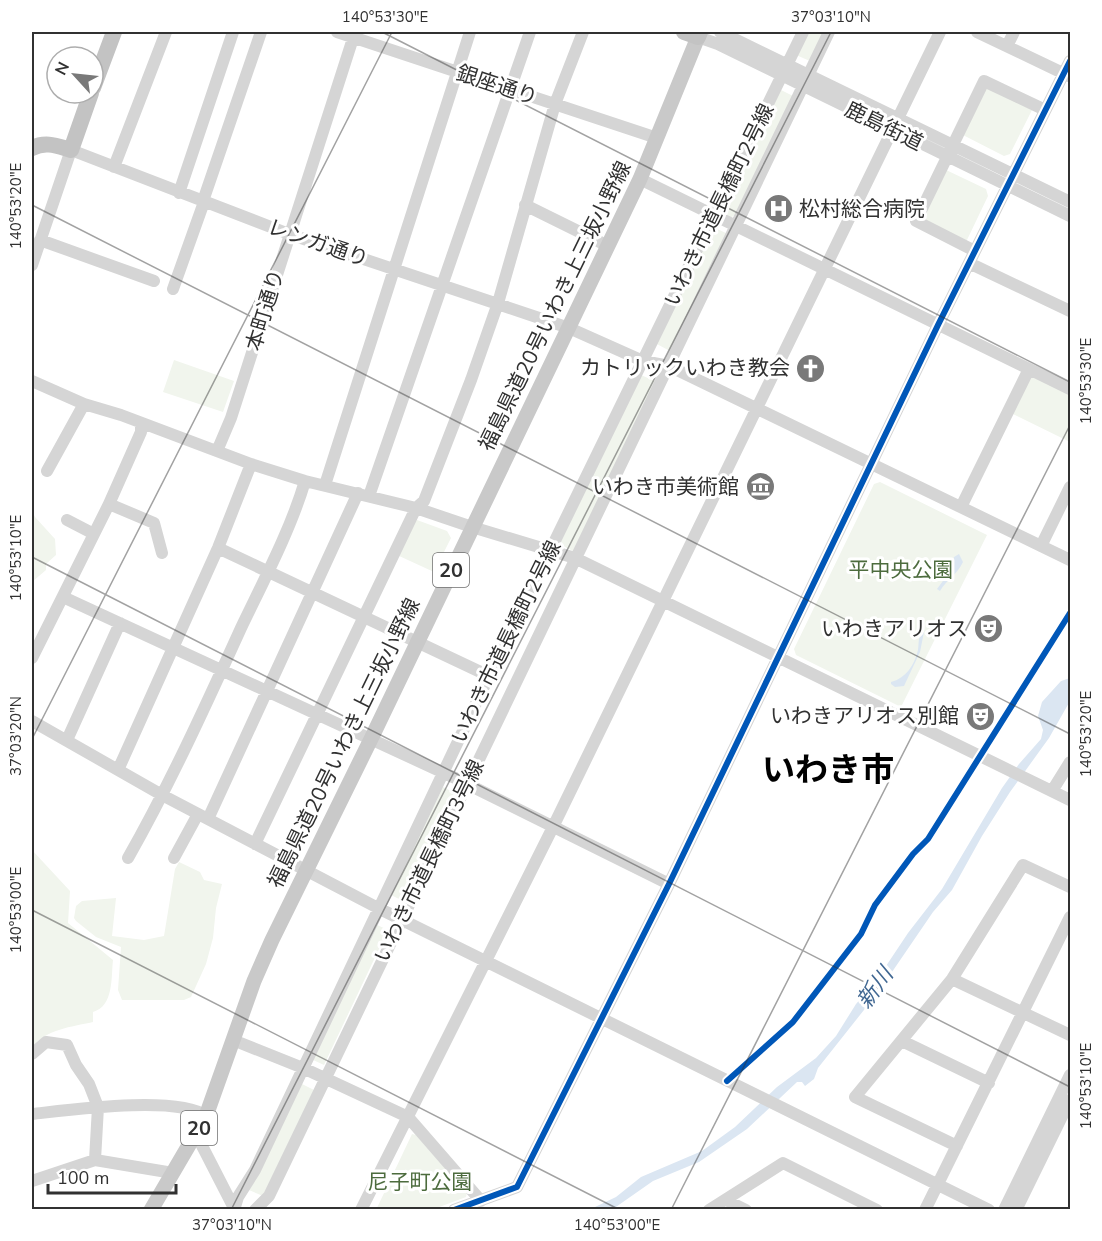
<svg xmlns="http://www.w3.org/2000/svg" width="1102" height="1241" font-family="'Nunito Sans','Noto Sans JP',sans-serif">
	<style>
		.green { fill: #f1f5ed }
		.water { fill: #dbe6f2 }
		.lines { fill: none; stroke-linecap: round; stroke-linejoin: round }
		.minor { stroke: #d5d5d5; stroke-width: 12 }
		.major { stroke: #c9c9c9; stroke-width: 15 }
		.highway { stroke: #c3c3c3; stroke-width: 16 }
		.cycleway-casing { stroke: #fff; stroke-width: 10 }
		.cycleway { stroke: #0057b8; stroke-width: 6 }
		.ticks { fill: none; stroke: #313131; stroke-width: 1.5; stroke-opacity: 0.45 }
		.labels { text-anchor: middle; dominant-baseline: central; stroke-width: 6; stroke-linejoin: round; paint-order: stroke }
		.shield { fill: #fff; stroke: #6f6f6f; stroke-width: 1.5 }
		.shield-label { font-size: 20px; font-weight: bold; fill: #313131 }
		.street-label { font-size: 21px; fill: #313131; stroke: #fff }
		.poi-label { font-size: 21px; fill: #313131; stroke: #fff; text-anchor: end }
		.park-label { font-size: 21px; fill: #4d6c3e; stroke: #fff }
		.water-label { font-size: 22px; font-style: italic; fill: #406792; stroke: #fff }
		.town-label { font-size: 33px; font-weight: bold; fill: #000; stroke: #fff }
		.neatline { fill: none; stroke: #313131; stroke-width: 2 }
		.ticks-label { font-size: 15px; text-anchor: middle; fill: #313131 }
	</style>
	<rect width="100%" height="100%" fill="#fff"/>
	<path class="green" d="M808,32h17l-15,29 -14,-6z
		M988,87l44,23 -22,44 -6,2 -43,-22 23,-46z
		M779,89l14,7 -58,119 -5,3 -9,-5z
		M944,169l42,20 2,7 -21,44 -4,1 -41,-20z
		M713,227l15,7 -58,117 -15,-8z
		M174,360l60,21 -11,31 -60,-20z
		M1032,373l38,20v49l-61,-30z
		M641,375l16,7 -82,170 -16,-8z
		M880,482l107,53 -86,172 -105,-52 -2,-6 80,-165z
		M32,498v13l3,6 20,22 1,16 -10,9v6l-14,12z
		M417,520l30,11 4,7 -17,34 -37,-17 16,-32z
		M443,787l12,6 -52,108 -12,-6z
		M32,850l38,41 -2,32 45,37c-2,17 1,46 -20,52v10c-22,5 -46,7 -61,25z
		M179,862l21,10 4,8 18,4 -6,24 -3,30 -7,26 -15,33 -7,3h-62l-4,-10 3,-43 -25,-10 -20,-16 -2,-3 2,-12 6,-5 34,-3 -4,38 32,4 20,-4 11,-67z
		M375,924l13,6 -64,135 -13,-6z
		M300,1083l14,7 -51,106 -14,-6z
		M412,1134l4,1 51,58 -1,4 -32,12 -58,1z"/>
	<path class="water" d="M959,554l4,8c-6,13 -17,18 -23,29l-3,-2 14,-19 3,-13z
		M922,630l2,2 -4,20 -16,34 -9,1 -4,-3v-2c15,-4 23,-16 27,-32 1,-7 0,-13 4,-20z
		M1070,678v23l-21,37 -39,54 -28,44 -30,54 -19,22 -54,79 -61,77 -4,11 -9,7 -3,-4h-5l-50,47 -48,33 -46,19 -40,28 -36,1 18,-3 21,-10 25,-20 61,-26 33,-24 42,-40 39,-29 20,-22 20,-32 20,-23 32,-48 34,-44 60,-101 17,-24 22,-25 2,-9 -5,-14 4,-14 19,-21z"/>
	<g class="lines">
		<path class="minor" d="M337,32l320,106
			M720,32l350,170
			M977,32l92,44
			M698,37l20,7 352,172
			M1007,46l7,-14
			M114,167l52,-135
			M640,179l430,210
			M179,193l54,-161
			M203,201l58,-169
			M525,205l83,41
			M40,240l114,41
			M975,251l-59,-30 68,-140 57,27
			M969,263l101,48
			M32,265l39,-115 218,84 280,94 74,33 26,5 401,194
			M173,289l31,-87
			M32,381l52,23 37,11 130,49 54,17 111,27 56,19 103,31 495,242
			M217,451l14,-33 124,-386
			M47,471l37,-67
			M325,485l145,-453
			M369,496l161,-464
			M109,504l45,19 8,30
			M961,507l68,-138
			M67,520l27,14
			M1041,546l29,-59
			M218,548l271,128
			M63,597l392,181 214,106
			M32,658l77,-154 32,-72v-9
			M32,721l130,74 216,113 611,302
			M67,740l53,-117
			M118,770l100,-222 33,-84
			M1052,791l18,-29
			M208,819l150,-326
			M255,844l161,-336 8,-7 47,-121 27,-77 57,-199 28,-72
			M128,858c42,-74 78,-153 113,-230 22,-46 50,-99 64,-147
			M174,858l24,-44
			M952,979l118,56
			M233,1040l70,28 105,49 73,84
			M902,1041l87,42
			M32,1054l14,-12 21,3 9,20 13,19 9,23 -3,53
			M32,1114c37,-4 145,-19 174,2
			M196,1134l39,76
			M957,1146l-102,-49 97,-118 71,-114 47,22
			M32,1181l63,-21 78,13
			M726,1200l20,10
			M234,1210l4,-13 17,-27 234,-494 314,-644
			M255,1210l14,-14 560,-1164
			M361,1210l192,-383 387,-795
			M454,1210l63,-23 152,-303 269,-559 132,-264
			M709,1210l74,-47 94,47
			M925,1210l145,-293
			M1004,1210l66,-135
			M1016,1210l54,-110"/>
		<path class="major" d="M151,1210l55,-94 48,-135 18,-41 99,-201 269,-560 58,-142"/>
		<path class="highway" d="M684,32l14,5 2,-5
			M93,88l21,-56
			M32,148c14,-7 25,-2 39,2l20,-57"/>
		<defs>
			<path id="cycleway" d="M727,1081l66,-59 68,-88 14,-29 38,-51 15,-15 142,-226
				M454,1210l63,-23 152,-303 269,-559 132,-264"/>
		</defs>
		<use href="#cycleway" class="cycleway-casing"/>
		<use href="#cycleway" class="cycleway"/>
	</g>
	<path class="ticks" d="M382,32l688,350M32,205l1038,529M32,557l1038,530M32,739l360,-707M32,910l588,300M231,1210l600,-1178M671,1210l399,-785"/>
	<defs>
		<symbol id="hospital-disc" viewBox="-11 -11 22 22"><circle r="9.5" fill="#797979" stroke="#fff"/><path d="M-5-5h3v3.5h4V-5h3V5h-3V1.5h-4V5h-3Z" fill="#fff"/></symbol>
		<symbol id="church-disc" viewBox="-11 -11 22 22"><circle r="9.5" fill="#797979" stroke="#fff"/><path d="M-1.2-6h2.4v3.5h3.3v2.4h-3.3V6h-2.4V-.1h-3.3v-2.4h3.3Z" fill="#fff"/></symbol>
		<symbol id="museum-disc" viewBox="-11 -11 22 22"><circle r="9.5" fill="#797979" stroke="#fff"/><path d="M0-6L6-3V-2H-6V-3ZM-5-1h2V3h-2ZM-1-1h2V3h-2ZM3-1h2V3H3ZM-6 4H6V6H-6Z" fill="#fff"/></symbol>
		<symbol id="theatre-disc" viewBox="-11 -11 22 22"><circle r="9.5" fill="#797979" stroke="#fff"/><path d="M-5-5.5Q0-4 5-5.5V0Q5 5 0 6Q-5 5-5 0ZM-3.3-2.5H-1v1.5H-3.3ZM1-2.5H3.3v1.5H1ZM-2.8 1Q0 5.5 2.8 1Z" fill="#fff"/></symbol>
	</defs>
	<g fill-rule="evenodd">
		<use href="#hospital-disc" x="762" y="192" width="33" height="33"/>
		<use href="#church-disc" x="794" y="352" width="33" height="33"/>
		<use href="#museum-disc" x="744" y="470" width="33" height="33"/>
		<use href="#theatre-disc" x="972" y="612" width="33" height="33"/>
		<use href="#theatre-disc" x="964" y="700" width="33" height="33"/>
	</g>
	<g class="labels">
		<g class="shield">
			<rect x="433" y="553" width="36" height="34" rx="4.5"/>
			<rect x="181" y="1111" width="36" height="34" rx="4.5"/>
		</g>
		<g class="shield-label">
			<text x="451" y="570">20</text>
			<text x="199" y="1128">20</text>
		</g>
		<g class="street-label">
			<text transform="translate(497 85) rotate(18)">銀座通り</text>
			<text transform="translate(884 126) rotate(26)">鹿島街道</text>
			<text transform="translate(719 205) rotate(-64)">いわき市道長橋町2号線</text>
			<text transform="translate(318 243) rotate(19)">レンガ通り</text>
			<text transform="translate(555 306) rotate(-64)">福島県道20号いわき上三坂小野線</text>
			<text transform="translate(265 310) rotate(-73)">本町通り</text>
			<text transform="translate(506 642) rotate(-64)">いわき市道長橋町2号線</text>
			<text transform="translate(344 743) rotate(-64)">福島県道20号いわき上三坂小野線</text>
			<text transform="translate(429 861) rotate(-64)">いわき市道長橋町3号線</text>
		</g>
		<g class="poi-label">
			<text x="799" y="209" text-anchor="start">松村総合病院</text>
			<text x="790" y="368">カトリックいわき教会</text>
			<text x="739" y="487">いわき市美術館</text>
			<text x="968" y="629">いわきアリオス</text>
			<text x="959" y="716">いわきアリオス別館</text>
		</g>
		<g class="park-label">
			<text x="901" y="570">平中央公園</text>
			<text x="420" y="1182">尼子町公園</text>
		</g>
		<g class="water-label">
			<text transform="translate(875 988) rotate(-54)">新川</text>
		</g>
		<g class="town-label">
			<text x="828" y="770">いわき市</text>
		</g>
	</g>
	<rect width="1102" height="1241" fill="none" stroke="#ffffff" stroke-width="66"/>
	<g transform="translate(75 75) rotate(297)"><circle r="28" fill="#ffffff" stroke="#adadad" stroke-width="1.5"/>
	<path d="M0-4.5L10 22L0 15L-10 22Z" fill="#797979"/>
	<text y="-9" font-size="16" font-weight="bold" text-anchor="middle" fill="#313131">N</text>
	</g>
	<path d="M48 1184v9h128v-9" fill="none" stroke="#313131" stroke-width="3"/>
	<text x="57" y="1184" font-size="18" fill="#313131" stroke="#ffffff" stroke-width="4.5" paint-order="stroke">100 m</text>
	<rect x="33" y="33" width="1036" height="1175" class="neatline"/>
	<g class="ticks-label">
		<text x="385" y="22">140°53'30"E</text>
		<text x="831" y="22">37°03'10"N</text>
		<text transform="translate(16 206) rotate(-90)" y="5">140°53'20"E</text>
		<text transform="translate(1086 381) rotate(-90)" y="5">140°53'30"E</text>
		<text transform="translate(16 558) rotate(-90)" y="5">140°53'10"E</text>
		<text transform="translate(1086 734) rotate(-90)" y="5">140°53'20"E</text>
		<text transform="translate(16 736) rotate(-90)" y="5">37°03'20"N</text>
		<text transform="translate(16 910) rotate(-90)" y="5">140°53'00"E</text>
		<text transform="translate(1086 1086) rotate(-90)" y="5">140°53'10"E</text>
		<text x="232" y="1230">37°03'10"N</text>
		<text x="617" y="1230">140°53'00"E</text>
	</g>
</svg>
